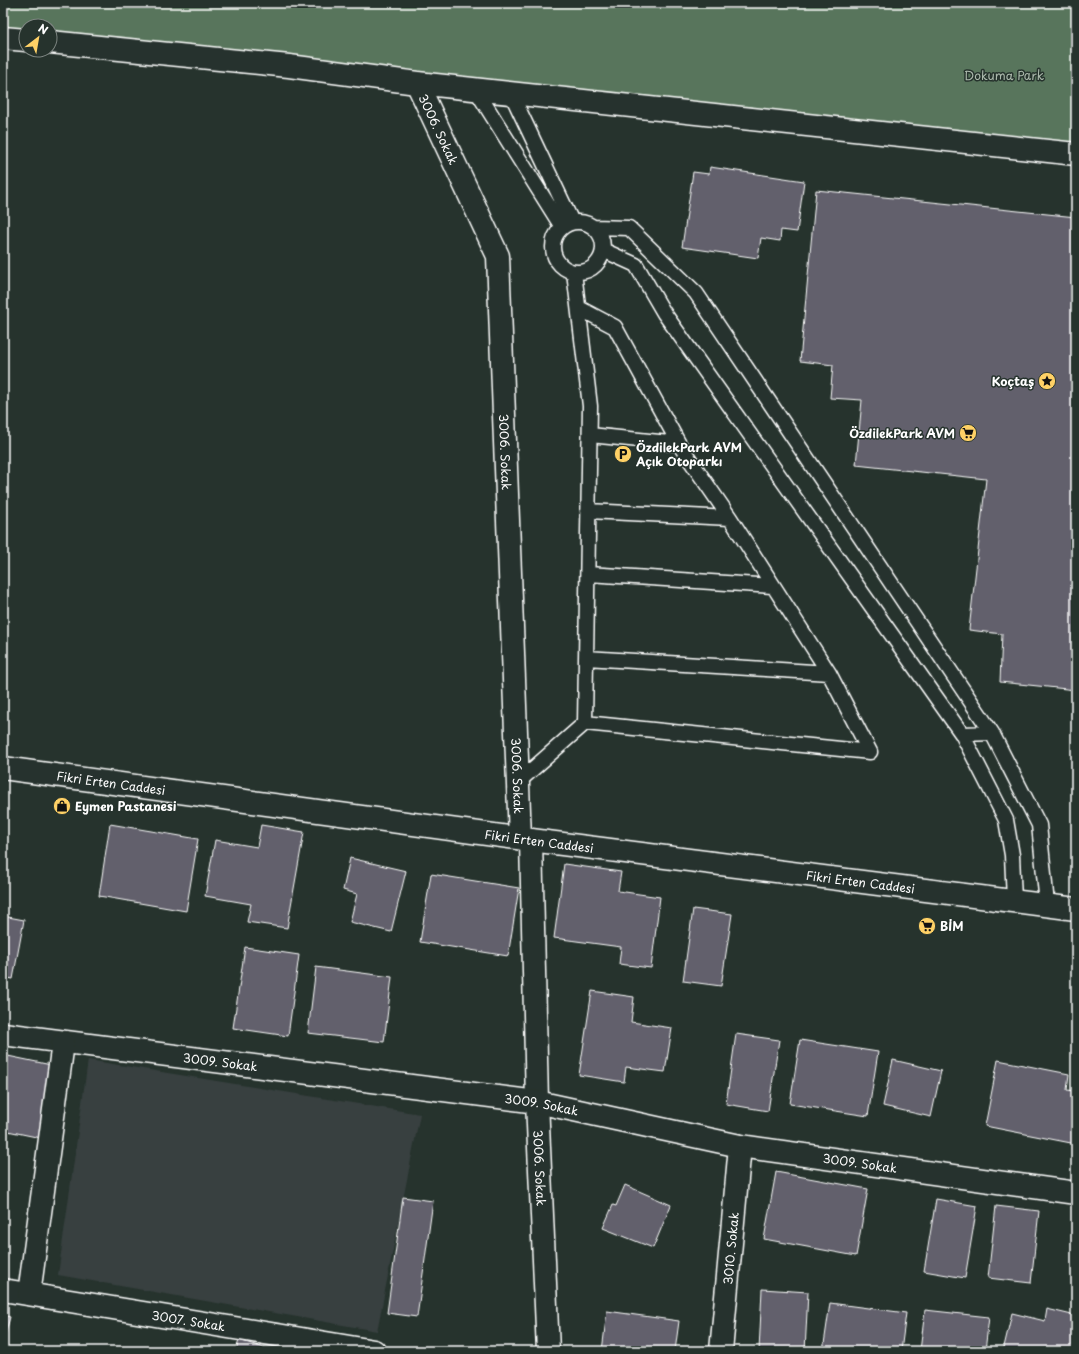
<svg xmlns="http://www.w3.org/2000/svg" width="1079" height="1354" font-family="'Playpen Sans',sans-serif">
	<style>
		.built { fill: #384040 }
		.green { fill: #58745b; stroke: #acbaad }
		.building { fill: #62606c; stroke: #fff }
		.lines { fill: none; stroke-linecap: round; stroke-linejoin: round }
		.lane-casing { stroke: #fff; stroke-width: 17 }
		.street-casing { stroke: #fff; stroke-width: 25 }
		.secondary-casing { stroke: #fff; stroke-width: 25 }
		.lane { stroke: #26332d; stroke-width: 14 }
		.street { stroke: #26332d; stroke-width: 22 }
		.secondary { stroke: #26332d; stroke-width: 22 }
		.labels { text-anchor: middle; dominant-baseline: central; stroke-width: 3; stroke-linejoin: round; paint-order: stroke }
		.park-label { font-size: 12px; fill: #acbaad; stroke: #26332d }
		.street-label { font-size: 12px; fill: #fff; stroke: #26332d }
		.poi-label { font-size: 12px; font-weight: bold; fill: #fff; stroke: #26332d; text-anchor: start }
	</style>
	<rect width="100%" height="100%" fill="#26332d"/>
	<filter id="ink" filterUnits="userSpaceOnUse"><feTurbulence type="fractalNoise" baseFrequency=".025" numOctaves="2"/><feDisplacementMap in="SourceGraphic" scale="8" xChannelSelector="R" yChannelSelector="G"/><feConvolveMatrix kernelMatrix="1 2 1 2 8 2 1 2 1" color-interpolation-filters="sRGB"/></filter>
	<g filter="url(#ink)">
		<path class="built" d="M88,1060l332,54 -43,217 -319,-56z"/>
		<path class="green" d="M3,3h1073v152l-1026,-109v-20h-24v18l-23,-3z"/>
		<path class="building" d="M710,167l94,14 -7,51 -16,-2 -1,11 -19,-3 -3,20 -76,-11 11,-75 16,2z
			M816,190l260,27v473l-76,-8 2,-48 -33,-4 17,-151 -130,-14 6,-65 -32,-2 3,-33 -33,-4z
			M110,824l88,15 -12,72 -87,-15z
			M261,825l43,7 -17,96 -40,-6 4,-18 -46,-8 10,-56 42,7z
			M350,858l56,13 -15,61 -41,-10 7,-28 -14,-4z
			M564,864l57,8 -3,19 42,6 -9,71 -32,-4 2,-17 -67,-9z
			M431,874l88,14 -11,68 -88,-14z
			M693,909l39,5 -11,72 -38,-5z
			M3,916l21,4 -11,59 -10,-2z
			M245,947l54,8 -11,81 -55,-8z
			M316,967l76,10 -8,65 -76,-9z
			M592,991l42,6 -3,25 41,6 -7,44 -39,-5 -2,15 -45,-7z
			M736,1034l43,6 -11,71 -42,-7z
			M800,1040l78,12 -10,64 -78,-12z
			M3,1055l53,11 -15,72 -38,-8z
			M893,1060l48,11 -10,46 -48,-11z
			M998,1060l71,14 -2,16 9,1v53l-91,-18z
			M776,1172l92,17 -12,67 -92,-17z
			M625,1185l46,20 -18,43 -50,-20 10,-23 3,1z
			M403,1197l30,4 -16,116 -30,-4z
			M936,1199l41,7 -12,72 -41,-7z
			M996,1206l43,5 -8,72 -43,-5z
			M762,1289l46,3 -3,59h-46z
			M830,1303l76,10 -5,38h-78z
			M1047,1309l29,7v35h-73l9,-38 33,8z
			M925,1310l64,7 -4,34h-65z
			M607,1311l72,10 -4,30h-73z
			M3,1315l7,2 -7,26z
			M239,1340l35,11h-38z"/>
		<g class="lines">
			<defs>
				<path id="lane" d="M476,90l86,137
					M511,93l61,129
					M553 247a25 25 0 1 1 50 0a25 25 0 1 1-50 0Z
					M594,227l35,1 67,65 296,440 47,92 8,79
					M603,250l33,15 28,48 298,421 44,86 6,35 2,45
					M574,272l16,134 -5,317 285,29
					M579,308l36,19 64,117 51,74 99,155 41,79
					M590,435l89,9
					M588,511l142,7
					M588,574l184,12
					M586,658l243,15
					M962,734l30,-1
					M518,782l67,-59"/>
				<g id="street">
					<path id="s1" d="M417,83l81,173 22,582"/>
					<path id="s2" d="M531,840l6,262 11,249"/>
					<path id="s3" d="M3,1034l534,68 203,44 336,47"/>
					<path id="s4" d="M3,1290l371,61"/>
					<path d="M29,1294l34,-251"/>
					<path id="s5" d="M721,1351l19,-205"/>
				</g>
				<g id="secondary">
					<path d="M3,38l23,2"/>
					<path d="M50,42l239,24 128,17 659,71"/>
					<path id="s6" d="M3,768l528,72 545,69"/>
				</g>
			</defs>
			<use href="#lane" class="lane-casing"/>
			<use href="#street" class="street-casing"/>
			<use href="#secondary" class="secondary-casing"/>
			<use href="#lane" class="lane"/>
			<use href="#street" class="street"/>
			<use href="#secondary" class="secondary"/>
		</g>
	</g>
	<defs>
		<symbol id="sight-disc" viewBox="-11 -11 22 22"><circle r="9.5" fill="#ffd166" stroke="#26332d"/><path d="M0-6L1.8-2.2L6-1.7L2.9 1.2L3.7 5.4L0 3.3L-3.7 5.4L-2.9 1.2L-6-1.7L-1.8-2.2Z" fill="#111"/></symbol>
		<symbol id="supermarket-disc" viewBox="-11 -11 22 22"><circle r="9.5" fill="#ffd166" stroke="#26332d"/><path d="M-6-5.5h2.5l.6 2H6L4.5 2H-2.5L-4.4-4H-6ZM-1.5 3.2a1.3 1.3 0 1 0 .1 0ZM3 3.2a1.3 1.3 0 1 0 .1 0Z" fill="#111"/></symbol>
		<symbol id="parking-disc" viewBox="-11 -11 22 22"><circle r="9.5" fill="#ffd166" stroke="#26332d"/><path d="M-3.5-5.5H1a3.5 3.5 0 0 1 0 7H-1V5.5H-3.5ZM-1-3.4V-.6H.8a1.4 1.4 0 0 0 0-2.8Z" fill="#111"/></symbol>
		<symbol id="shop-disc" viewBox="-11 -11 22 22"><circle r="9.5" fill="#ffd166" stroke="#26332d"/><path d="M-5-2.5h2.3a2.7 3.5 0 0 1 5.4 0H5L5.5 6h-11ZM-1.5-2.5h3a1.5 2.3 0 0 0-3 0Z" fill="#111"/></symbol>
	</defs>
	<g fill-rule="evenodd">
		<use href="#sight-disc" x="1037" y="371" width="20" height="20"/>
		<use href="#supermarket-disc" x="958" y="423" width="20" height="20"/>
		<use href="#parking-disc" x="613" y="444" width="20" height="20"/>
		<use href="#shop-disc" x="52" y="796" width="20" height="20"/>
		<use href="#supermarket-disc" x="917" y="916" width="20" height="20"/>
	</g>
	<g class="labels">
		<g class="park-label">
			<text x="1004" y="75">Dokuma Park</text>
		</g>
		<g class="street-label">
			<text stroke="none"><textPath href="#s1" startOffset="51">3006. Sokak</textPath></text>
			<text stroke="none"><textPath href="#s1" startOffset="387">3006. Sokak</textPath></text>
			<text stroke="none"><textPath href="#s1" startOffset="711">3006. Sokak</textPath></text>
			<text stroke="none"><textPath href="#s6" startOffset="109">Fikri Erten Caddesi</textPath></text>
			<text stroke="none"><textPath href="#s6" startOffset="541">Fikri Erten Caddesi</textPath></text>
			<text stroke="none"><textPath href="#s6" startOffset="865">Fikri Erten Caddesi</textPath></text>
			<text stroke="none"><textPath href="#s3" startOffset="219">3009. Sokak</textPath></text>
			<text stroke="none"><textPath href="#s3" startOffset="543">3009. Sokak</textPath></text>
			<text stroke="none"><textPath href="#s3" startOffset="867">3009. Sokak</textPath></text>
			<text stroke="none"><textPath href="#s2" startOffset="328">3006. Sokak</textPath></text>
			<text stroke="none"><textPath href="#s5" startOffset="103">3010. Sokak</textPath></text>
			<text stroke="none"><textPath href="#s4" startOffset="188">3007. Sokak</textPath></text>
		</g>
		<g class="poi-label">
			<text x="1034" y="381" text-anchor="end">Koçtaş</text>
			<text x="955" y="433" text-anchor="end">ÖzdilekPark AVM</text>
			<text x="636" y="447">ÖzdilekPark AVM<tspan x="636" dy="14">Açık Otoparkı</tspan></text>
			<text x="75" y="806">Eymen Pastanesi</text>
			<text x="940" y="926">BİM</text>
		</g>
	</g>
	<rect width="1079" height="1354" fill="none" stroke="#26332d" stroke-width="16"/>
	<rect x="8" y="8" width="1063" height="1338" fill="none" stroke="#fff" stroke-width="1.5" filter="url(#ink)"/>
	<g transform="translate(38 38) rotate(31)"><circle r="19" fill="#26332d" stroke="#7d8581"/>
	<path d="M0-3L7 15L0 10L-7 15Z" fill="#ffd166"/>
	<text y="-6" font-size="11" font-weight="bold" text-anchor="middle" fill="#ffffff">N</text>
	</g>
</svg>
